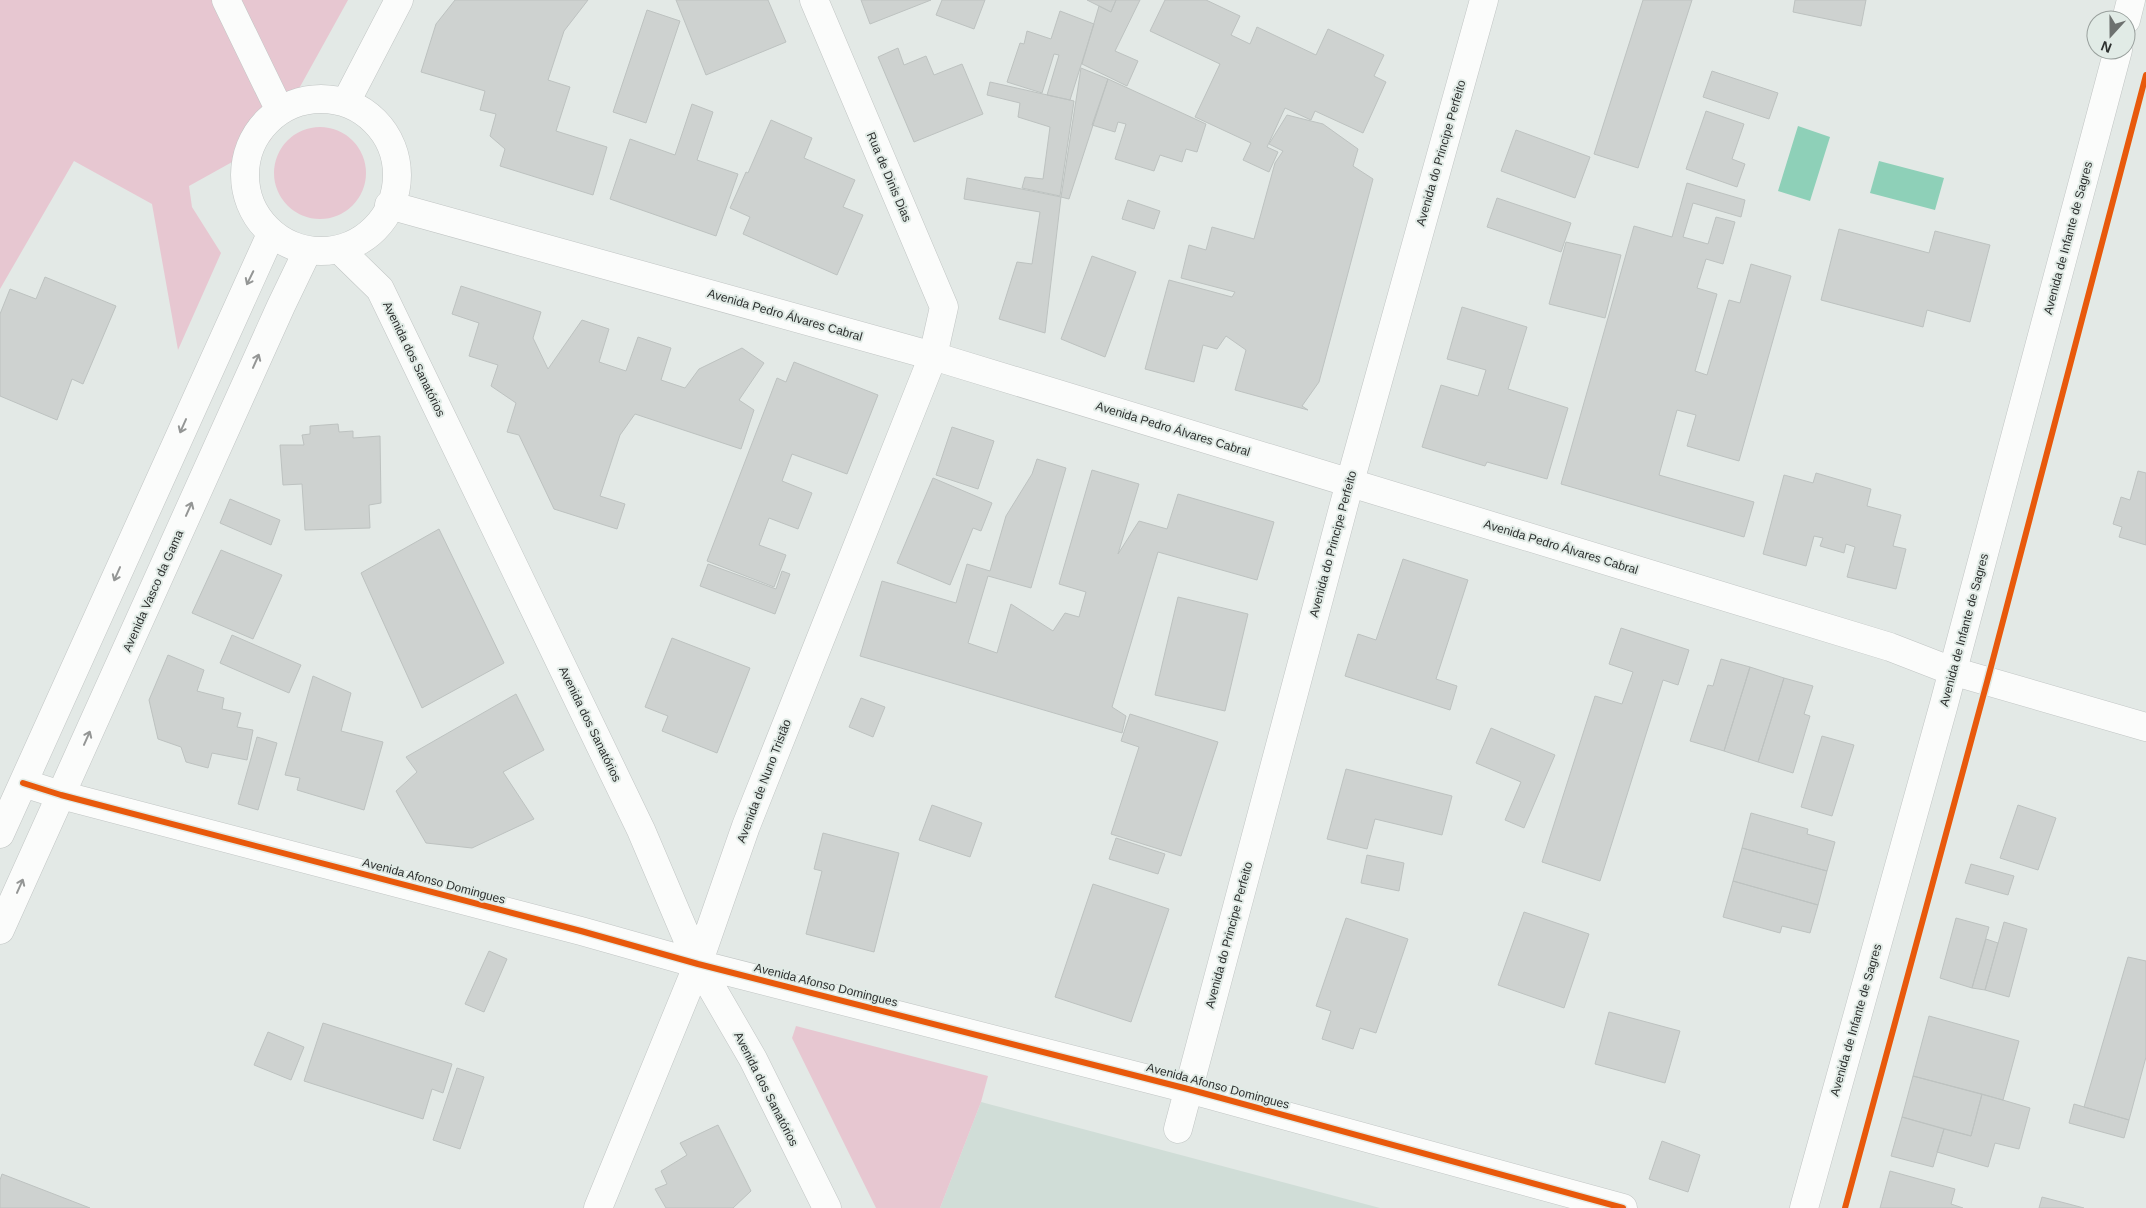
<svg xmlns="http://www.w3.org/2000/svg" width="2146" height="1208" font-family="Helvetica,sans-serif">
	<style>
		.built { fill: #d0ddd7 }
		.green { fill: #e7c7d1 }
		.water { fill: #8ed0b8 }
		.building { fill: #ced2d0; stroke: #bdc2c0 }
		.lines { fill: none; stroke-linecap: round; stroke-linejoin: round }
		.minor-casing { stroke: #c1c5c4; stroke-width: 29 }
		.major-casing { stroke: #c1c5c4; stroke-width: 29 }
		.minor { stroke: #fbfcfb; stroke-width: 28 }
		.major { stroke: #fbfcfb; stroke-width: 28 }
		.cycleway-casing { stroke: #e1ebe6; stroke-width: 9 }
		.cycleway { stroke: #e8590c; stroke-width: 6 }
		.oneway { stroke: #949695 }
		.labels { text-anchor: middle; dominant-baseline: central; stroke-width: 4; stroke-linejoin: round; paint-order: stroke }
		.street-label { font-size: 12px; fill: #2d302f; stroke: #e1ebe6 }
	</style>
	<rect width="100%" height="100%" fill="#e3e9e6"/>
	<path class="built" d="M981,1102l399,106h-440z"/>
	<path class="green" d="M0,0h348l-78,141 -81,45 3,21 29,46 -43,97 -26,-146 -78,-43 -74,128z
		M274 173a46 46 0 1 1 92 0a46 46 0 1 1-92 0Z
		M796,1026l192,50 -7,26 -41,106h-64l-84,-170z"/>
	<path class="water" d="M1798,126l32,11 -20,64 -32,-10z
		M1879,161l65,17 -9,32 -65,-17z"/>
	<path class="building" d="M455,0h133l-24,31 -16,49 22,7 -14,44 51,16 -14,48 -93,-29 5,-17 -15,-13 6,-22 -16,-4 5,-19 -64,-19 15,-48z
		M676,0h92l18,42 -80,33z
		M861,0h70l-61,24z
		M942,0h43l-11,29 -38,-14z
		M1087,0h29l-5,12z
		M1116,0h24l-25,51 23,10 -11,25 -45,-22 17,-58 12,6z
		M1165,0h41l34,16 -9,19 19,9 7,-17 59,28 12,-26 56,26 -10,21 12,6 -23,51 -48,-22 -4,9 -26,-12 -18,39 11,5 -9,20 -26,-12 8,-17 -56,-26 25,-53 -70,-33z
		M1643,0h49l-54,168 -44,-14z
		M1795,0h71l-5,26 -68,-14z
		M647,10l33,11 -34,102 -33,-11z
		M1060,11l34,13 -24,76 -23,-5 12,-40 -5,-1 -12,39 -35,-11 13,-39 4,1 3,-13 24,8z
		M898,48l6,17 22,-9 8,19 28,-11 21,50 -69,28 -36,-85z
		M1081,68l27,11 -39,120 -8,-2z
		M1712,71l66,22 -9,26 -66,-22z
		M1108,79l98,45 -9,28 -11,-3 -4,13 -22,-7 -6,16 -39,-12 11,-35 -8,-2 -3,10 -23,-7z
		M990,82l84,19 -14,95 -38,-8 3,-11 18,2 7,-52 -32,-10 2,-14 -33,-8z
		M692,104l21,8 -16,48 41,14 -22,62 -106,-37 20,-60 45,16z
		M1706,111l38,13 -12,35 13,5 -8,23 -51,-18z
		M1287,115l36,9 35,25 -5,17 20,13 -54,203 -17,24 6,4 -73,-20 11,-40 -20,-14 -9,13 -14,-4 -9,37 -49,-13 24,-89 63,17 3,-5 -54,-14 8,-33 17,5 6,-23 42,12 21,-76 8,-12 -14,-7z
		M771,120l41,18 -8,20 51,22 -12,27 20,8 -26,60 -94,-41 7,-17 -20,-9 16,-36 2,1z
		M1516,130l74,27 -15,41 -74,-27z
		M967,178l94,19 -16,136 -46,-14 18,-57 15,2 8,-52 -76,-13z
		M1687,183l58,17 -4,17 -48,-14 -10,34 25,7 8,-27 19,5 -12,42 -17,-5 -9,29 20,6 -22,77 12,4 22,-75 11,3 11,-39 40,12 -52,185 -52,-15 9,-31 -19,-5 -18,65 95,27 -10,35 -183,-53 73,-258 38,11z
		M1497,198l74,25 -10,29 -74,-25z
		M1128,200l32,11 -6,18 -32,-10z
		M1839,229l90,24 6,-22 55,14 -20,77 -43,-12 -4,17 -102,-27z
		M1566,242l55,13 -16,63 -56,-14z
		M1092,256l44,16 -31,85 -44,-18z
		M45,277l71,29 -33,78 -11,-5 -15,41 -57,-24v-82l10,-25 26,10z
		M461,286l80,26 -8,26 15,31 34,-49 27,9 -10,33 27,9 12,-34 33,11 -10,32 24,8 14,-19 43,-21 22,15 -25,37 15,10 -13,39 -106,-35 -15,21 -20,61 25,8 -8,25 -63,-20 -35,-74 -12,-3 9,-29 -25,-17 7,-21 -29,-9 10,-33 -27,-9z
		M1462,307l65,20 -19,62 60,19 -21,71 -60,-17 -2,4 -63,-19 19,-62 37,11 8,-26 -39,-11z
		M794,362l84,33 -31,79 -55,-20 -10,27 30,12 -14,36 -29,-11 -10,27 27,10 -12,32 -67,-26 70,-183 9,4z
		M338,424l1,8 14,-1v7l27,-2 1,67 -12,2 1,23 -65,2 -3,-46 -19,1 -3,-40h24l-2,-10 8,-1v-8z
		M952,427l42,14 -16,48 -42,-14z
		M1037,459l29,9 -35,120 -43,-12 -20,67 29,10 14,-49 42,27 12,-18 14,4 7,-25 -27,-8 33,-114 47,14 -21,70 21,-33 28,8 11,-35 96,28 -17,58 -99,-28 -46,155 14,9 -4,17 -262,-77 22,-75 74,22 11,-39 23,7 16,-55 26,-42z
		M2138,471l8,2v72l-27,-8 3,-10 -9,-3 8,-27 9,3z
		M1816,473l55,16 -4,17 34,9 -8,31 13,3 -10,40 -49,-12 8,-30 -9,-3 -2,9 -24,-7 3,-8 -9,-2 -8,30 -43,-12 21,-79 29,8z
		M933,478l59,25 -11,28 -8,-3 -23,57 -53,-22z
		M230,499l50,21 -9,25 -51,-22z
		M439,529l65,134 -82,45 -61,-135z
		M221,550l61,25 -29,64 -61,-26z
		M1403,559l65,21 -32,99 21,7 -7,24 -105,-34 13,-42 18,6z
		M708,564l68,25 6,-18 8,3 -15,40 -75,-28z
		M1178,597l70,17 -23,97 -70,-16z
		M1621,628l68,22 -11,35 -15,-5 -63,201 -58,-19 53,-166 27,8 11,-32 -24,-8z
		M232,635l69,30 -12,28 -69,-30z
		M672,638l78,30 -33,85 -55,-22 6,-15 -23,-9z
		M168,655l36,15 -7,21 27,7 -2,11 19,4 -4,14 16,3 -6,30 -35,-7 -4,15 -22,-6 -5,-15 -23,-8 -9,-39z
		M1721,659l29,8 -26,84 -34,-10 18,-56 5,1z
		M1750,667l34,11 -26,84 -34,-11z
		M313,676l38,17 -10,38 42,11 -19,68 -67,-20 3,-12 -15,-3z
		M1784,678l29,8 -9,28 6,2 -17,57 -35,-11z
		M516,694l28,56 -41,22 31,47 -62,29 -46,-5 -30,-52 21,-19 -11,-15z
		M861,698l24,9 -12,30 -24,-10z
		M1130,714l88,28 -37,114 -70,-22 28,-87 -18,-6z
		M1491,728l64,27 -31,73 -19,-8 16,-38 -45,-19z
		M1822,736l32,9 -22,71 -31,-9z
		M257,737l20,6 -19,67 -20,-6z
		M1346,769l106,27 -10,39 -67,-16 -8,30 -40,-10z
		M932,805l50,18 -12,34 -51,-17z
		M2018,805l38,13 -18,52 -38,-12z
		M1751,813l57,16 -1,5 28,8 -8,29 -85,-23z
		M823,833l76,20 -25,99 -68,-18 16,-63 -8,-2z
		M1116,838l49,16 -7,20 -49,-15z
		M1742,848l85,23 -9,34 -85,-24z
		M1367,855l37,8 -5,28 -38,-8z
		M1971,864l43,12 -6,19 -43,-12z
		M1733,881l85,24 -8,28 -28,-7 -2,7 -57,-16z
		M1093,884l76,25 -38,113 -76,-25z
		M1524,912l65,22 -25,74 -66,-23z
		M1346,918l62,21 -32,94 -16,-5 -7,21 -31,-10 9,-28 -15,-5z
		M1956,918l33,9 -17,61 -32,-10z
		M2004,922l23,7 -18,68 -24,-7z
		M1986,939l12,4 -13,47 -13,-2z
		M489,951l18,8 -23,53 -19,-8z
		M2128,957l18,4v96l-17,63 -45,-13z
		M1609,1012l71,19 -15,52 -70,-19z
		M1929,1016l90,25 -16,59 -90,-24z
		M323,1023l129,41 -9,29 -11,-4 -9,30 -119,-38z
		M268,1032l36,15 -13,33 -37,-15z
		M457,1068l27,9 -24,72 -27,-9z
		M1913,1076l69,18 -11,42 -69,-19z
		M1982,1094l48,14 -11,41 -24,-6 -7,24 -51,-15 7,-23 27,7z
		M2074,1104l55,16 -5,18 -55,-15z
		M1902,1117l42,12 -11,38 -42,-11z
		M718,1125l33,66 -18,17h-67l-11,-19 12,-5 -6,-13 26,-16 -7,-12z
		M1662,1141l38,14 -12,37 -39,-13z
		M1890,1171l65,18 -4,15 12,4h-83z
		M2,1174l88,34h-90v-28z
		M2042,1197l42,11h-45z"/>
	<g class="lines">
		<defs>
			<path id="minor" d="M346,102l53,-102
				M340,250l40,39 261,541 57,134 55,95 74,149
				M1952,671l194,56
				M23,783l38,12 520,136 117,33 490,125 435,119
				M0,834l271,-600
				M0,930l281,-624 26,-54
				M1178,1129l172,-647 134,-482
				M598,1208l100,-244 48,-138 187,-470 11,-49 -130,-307"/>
			<path id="major" d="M226,0l54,111
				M2126,20l5,-20
				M245 175a76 76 0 1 1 152 0a76 76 0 1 1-152 0Z
				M389,205l544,151 957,291 62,24
				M1804,1208l140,-504 174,-654"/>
		</defs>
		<use href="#minor" class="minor-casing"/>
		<use href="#major" class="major-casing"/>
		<use href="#minor" class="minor"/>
		<use href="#major" class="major"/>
		<defs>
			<path id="cycleway" d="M23,783l38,12 520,136 117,33 490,125 435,119
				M1845,1208l142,-526 159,-607"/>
		</defs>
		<use href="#cycleway" class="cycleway-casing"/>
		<use href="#cycleway" class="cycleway"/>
	</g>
	<defs><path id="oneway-shaft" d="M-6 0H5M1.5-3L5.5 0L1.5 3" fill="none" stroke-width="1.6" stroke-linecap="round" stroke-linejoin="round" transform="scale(1.25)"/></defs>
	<g class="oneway">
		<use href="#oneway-shaft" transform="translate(250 278) rotate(116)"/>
		<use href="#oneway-shaft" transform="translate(256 361) rotate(-66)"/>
		<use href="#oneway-shaft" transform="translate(183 426) rotate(114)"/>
		<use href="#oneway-shaft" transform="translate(189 509) rotate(-66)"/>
		<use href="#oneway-shaft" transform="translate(117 574) rotate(114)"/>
		<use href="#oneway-shaft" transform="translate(87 738) rotate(-66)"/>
		<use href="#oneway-shaft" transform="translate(20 886) rotate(-66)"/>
	</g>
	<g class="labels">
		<g class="street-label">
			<text transform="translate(1441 153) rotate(-74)">Avenida do Principe Perfeito</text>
			<text transform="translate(889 177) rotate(67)">Rua de Dinis Dias</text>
			<text transform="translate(2068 238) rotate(-75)">Avenida de Infante de Sagres</text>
			<text transform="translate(785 315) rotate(16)">Avenida Pedro Álvares Cabral</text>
			<text transform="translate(414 359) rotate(64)">Avenida dos Sanatórios</text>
			<text transform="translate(1173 429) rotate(17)">Avenida Pedro Álvares Cabral</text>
			<text transform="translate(1333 544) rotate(-75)">Avenida do Principe Perfeito</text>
			<text transform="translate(1561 547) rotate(17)">Avenida Pedro Álvares Cabral</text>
			<text transform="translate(153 591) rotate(-66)">Avenida Vasco da Gama</text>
			<text transform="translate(1964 630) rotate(-75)">Avenida de Infante de Sagres</text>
			<text transform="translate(590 724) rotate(64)">Avenida dos Sanatórios</text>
			<text transform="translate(764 781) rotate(-69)">Avenida de Nuno Tristão</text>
			<text transform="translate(434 881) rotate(15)">Avenida Afonso Domingues</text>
			<text transform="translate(1229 935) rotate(-75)">Avenida do Principe Perfeito</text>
			<text transform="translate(826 985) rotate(14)">Avenida Afonso Domingues</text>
			<text transform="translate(1856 1020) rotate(-74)">Avenida de Infante de Sagres</text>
			<text transform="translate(1218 1086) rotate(15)">Avenida Afonso Domingues</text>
			<text transform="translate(766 1089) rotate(63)">Avenida dos Sanatórios</text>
		</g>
	</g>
	<g transform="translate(2111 35) rotate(201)"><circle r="24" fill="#e1ebe6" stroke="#99a09d"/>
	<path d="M0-4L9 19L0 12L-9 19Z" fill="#6d716f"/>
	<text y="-8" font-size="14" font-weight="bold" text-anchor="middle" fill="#2d302f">N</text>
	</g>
</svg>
